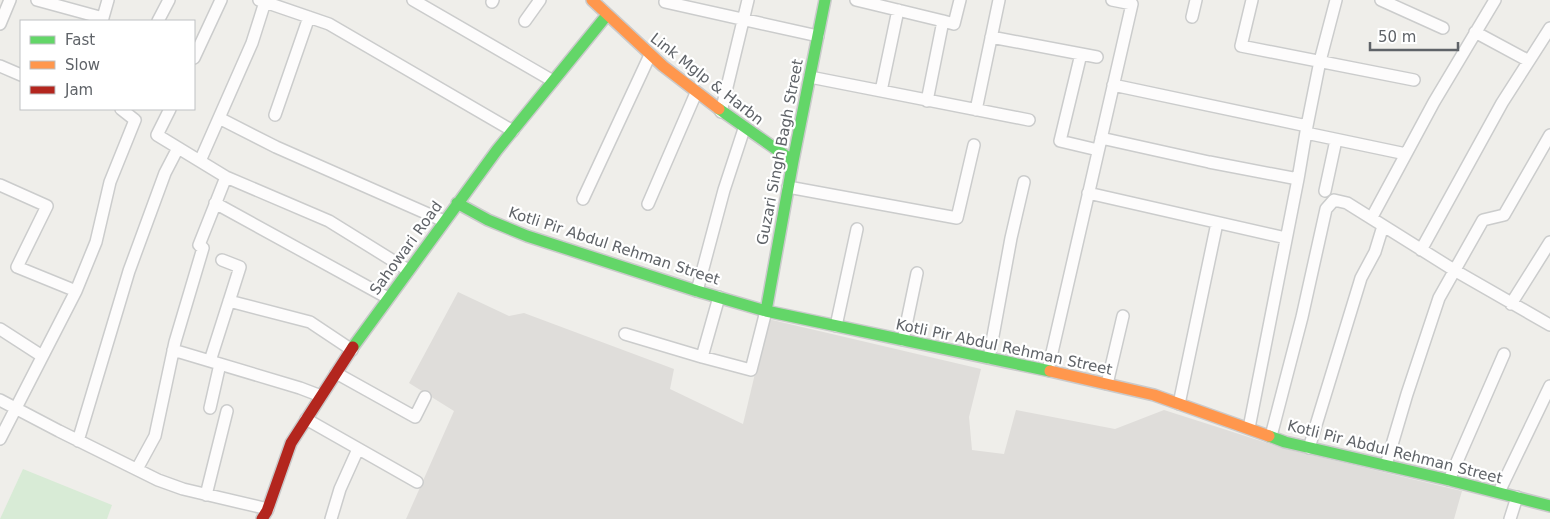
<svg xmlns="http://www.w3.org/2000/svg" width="1550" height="519" font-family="'DejaVu Sans',sans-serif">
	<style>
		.industrial { fill: #dfddda }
		.green { fill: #d8ebd6 }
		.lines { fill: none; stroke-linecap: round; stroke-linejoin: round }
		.street-casing { stroke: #cbcccc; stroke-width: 14 }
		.fast-casing { stroke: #cacacb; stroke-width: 14 }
		.slow-casing { stroke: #cacacb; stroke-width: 14 }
		.jam-casing { stroke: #cacacb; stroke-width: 14 }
		.street { stroke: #fdfcfc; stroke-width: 11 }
		.fast { stroke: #63d668; stroke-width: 11 }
		.slow { stroke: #ff974d; stroke-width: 11 }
		.jam { stroke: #b3261e; stroke-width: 11 }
		.labels { text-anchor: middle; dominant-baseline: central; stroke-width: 4.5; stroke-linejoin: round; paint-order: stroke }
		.street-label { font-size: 15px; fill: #5f6368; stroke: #fff }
	</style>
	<rect width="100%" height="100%" fill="#efeeea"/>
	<path class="industrial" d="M458,292l51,24 15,-3 150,56 -4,20 73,35 25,-105 213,50 -12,48 3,33 32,4 12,-44 99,19 49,-19 122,39 176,42 -8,28h-1048l48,-108 -45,-28z"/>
	<path class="green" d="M23,469l89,36 -5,14h-107z"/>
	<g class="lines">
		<defs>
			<path id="street" d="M37,0l66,18
				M259,0l70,24 184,107
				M413,0l140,81
				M856,0l87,21
				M1252,0l-11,46 173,34
				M1381,0l62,28
				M492,2l1,-2
				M665,2l153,34
				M1192,17l4,-17
				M102,21l6,-21
				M158,21l11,-21
				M525,21l15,-21
				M0,24l10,-24
				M1475,32l54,29
				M991,37l106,20
				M1081,54l-21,87 38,9
				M194,58l27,-58
				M0,66l21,9
				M810,77l219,43
				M1113,85l194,41 -9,53
				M881,91l17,-81
				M927,101l16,-80 11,3 6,-24
				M170,109l-13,26 69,42 103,44 79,49
				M976,110l23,-110
				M721,112l27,-112
				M275,115l34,-98
				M219,118l57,29 168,74
				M1307,126l13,-65 16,-61
				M1306,133l100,21 28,-52 61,-102
				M1101,138l108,24 89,17 -49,249
				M200,161l52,-118 13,-41
				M0,185l47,21 -30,61 59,24
				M788,187l169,31 17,-73
				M1325,191l11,-51
				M1088,193l198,45
				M583,199l67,-144
				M215,203l173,95
				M648,204l48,-111
				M1372,217l34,-63
				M1421,250l81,-147 48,-75
				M697,291l27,-101 20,-61
				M719,297l-17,60 49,13 15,-59
				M229,301l81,21 42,28
				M1511,304l39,-62
				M836,326l21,-97
				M0,329l42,27
				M625,334l77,23
				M903,340l14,-67
				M173,350l127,38 21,8
				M989,358l22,-120 13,-56
				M210,361l30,-94 -18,-7
				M1048,370l84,-366 -20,-4
				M336,373l79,44 10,-20
				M1107,384l16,-68
				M0,400l59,31 99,49 25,9 85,20
				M1179,404l38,-181
				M210,408l10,-44
				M306,419l111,63
				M1271,436l31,-119 24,-108 8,-9 13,3 107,67 96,55
				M0,439l76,-148 20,-49 14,-60 25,-62 -14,-11
				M78,441l51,-170 36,-98 13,-25
				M1309,448l52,-170 14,-26 8,-26
				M1386,465l21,-71 32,-96 44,-78 21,-5 46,-80
				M137,469l18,-33 20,-94 28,-94 -4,-3 27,-68
				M1449,480l55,-126
				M1499,492l51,-106
				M206,495l21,-84
				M331,519l9,-30 18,-40
				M1510,519l7,-22"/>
			<path id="fast" d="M719,109l74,52
				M457,203l31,17 39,16 170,55 69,20 284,60
				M766,311l27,-150 32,-161
				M353,347l144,-197 110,-135
				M1269,436l16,6 164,38 101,26"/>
			<path id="slow" d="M592,0l71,66 56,43
				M1050,371l104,24 115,41"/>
			<path id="jam" d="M262,519l5,-8 24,-68 62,-96"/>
		</defs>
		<use href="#street" class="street-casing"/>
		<use href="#fast" class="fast-casing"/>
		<use href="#slow" class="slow-casing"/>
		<use href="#jam" class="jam-casing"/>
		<use href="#street" class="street"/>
		<use href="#fast" class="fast"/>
		<use href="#slow" class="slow"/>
		<use href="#jam" class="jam"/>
	</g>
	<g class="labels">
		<g class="street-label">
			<text transform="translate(707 79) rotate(38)">Link Mglp &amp; Harbn</text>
			<text transform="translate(780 152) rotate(-79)">Guzari Singh Bagh Street</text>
			<text transform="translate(614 246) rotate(18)">Kotli Pir Abdul Rehman Street</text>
			<text transform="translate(406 248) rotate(-54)">Sahowari Road</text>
			<text transform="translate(1004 347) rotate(12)">Kotli Pir Abdul Rehman Street</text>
			<text transform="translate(1395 452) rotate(14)">Kotli Pir Abdul Rehman Street</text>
		</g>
	</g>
	<rect x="20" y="20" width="175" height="90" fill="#ffffff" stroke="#bfc1c3"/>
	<rect x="30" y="36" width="25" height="8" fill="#63d668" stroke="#bfc1c3"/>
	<text x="65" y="45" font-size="15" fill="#5f6368">Fast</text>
	<rect x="30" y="61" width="25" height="8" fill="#ff974d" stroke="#bfc1c3"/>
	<text x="65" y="70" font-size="15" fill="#5f6368">Slow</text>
	<rect x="30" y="86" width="25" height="8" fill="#b3261e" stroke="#bfc1c3"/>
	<text x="65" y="95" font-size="15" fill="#5f6368">Jam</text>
	<path d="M1370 42v8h88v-8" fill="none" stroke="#5f6368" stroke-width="2.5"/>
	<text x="1378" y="42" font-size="15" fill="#5f6368" stroke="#ffffff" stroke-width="4" paint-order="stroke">50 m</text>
</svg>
